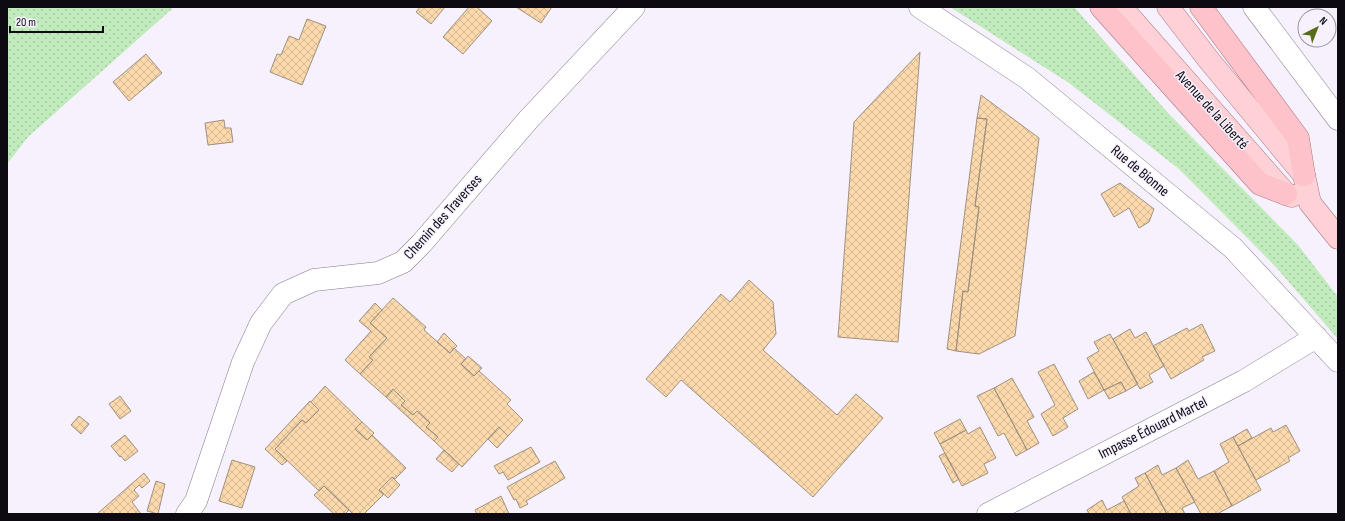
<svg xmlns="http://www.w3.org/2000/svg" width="1345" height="521" font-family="'Sofia Sans Condensed',sans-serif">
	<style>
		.grass { fill: url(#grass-dots) }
		.building { fill: url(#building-cross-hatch); stroke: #9f9180 }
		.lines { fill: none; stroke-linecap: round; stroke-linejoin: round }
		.minor-casing { stroke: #847b8e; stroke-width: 23 }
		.primary-casing { stroke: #aa7781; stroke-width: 23 }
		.trunk-casing { stroke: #aa7781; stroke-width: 23 }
		.minor { stroke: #fff; stroke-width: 22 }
		.primary { stroke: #fed1d7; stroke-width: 22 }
		.trunk { stroke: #fec2ca; stroke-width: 22 }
		.labels { text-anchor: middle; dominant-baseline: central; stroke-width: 3; stroke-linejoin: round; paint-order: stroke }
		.street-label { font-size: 15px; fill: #0d0a11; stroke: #f7f1fe }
	</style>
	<defs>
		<pattern id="grass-dots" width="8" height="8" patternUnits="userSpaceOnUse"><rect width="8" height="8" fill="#c1ebbd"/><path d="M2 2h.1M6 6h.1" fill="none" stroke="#a5c8a1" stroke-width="1.8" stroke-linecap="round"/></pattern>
		<pattern id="building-cross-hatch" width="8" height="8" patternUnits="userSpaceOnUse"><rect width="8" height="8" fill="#fcd9ad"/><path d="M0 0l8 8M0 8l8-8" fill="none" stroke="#d7b994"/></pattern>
	</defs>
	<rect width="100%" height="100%" fill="#f7f1fe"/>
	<path class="grass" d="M7,7h166v1l-145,129 -21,27z
		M950,7h124l95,107 129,131 40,52v42l-63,-73 -96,-97 -110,-86z"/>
	<path class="building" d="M420,7h25l-14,17 -15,-12z
		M469,7h8l15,14 -29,33 -20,-17z
		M516,7h36l-11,16z
		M307,19l19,7 -24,59 -32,-13 7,-18 4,1 8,-19 10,4z
		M920,52l-22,290 -60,-5 16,-215z
		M146,54l16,19 -33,28 -16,-19z
		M981,95l58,43 -24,198 -36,18 -23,-3 7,-60 5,1 11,-85 -4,-1 12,-87 -10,-1z
		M977,118l10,1 -12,87 4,1 -11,85 -5,-1 -7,60 -9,-2z
		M224,120l1,8h6l2,14 -25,3 -3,-22z
		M1120,183l34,26 -5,13 -10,6 -10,-20 -15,9 -13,-23z
		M749,280l24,22 3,32 -13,16 74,65 19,-21 27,24 -70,79 -132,-117 -15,17 -20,-18 75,-85 9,8z
		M393,298l33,29 -2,3 26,23 4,-5 12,11 -5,5 13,12 5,-5 32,29 -4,4 16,16 -15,16 -9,-9 -37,40 -28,-26 4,-4 -12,-10 4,-4 -13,-12 -4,4 -12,-10 4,-4 -12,-12 -7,8 -26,-23 13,-14 -4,-3 18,-19 -17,-15z
		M375,303l7,7 -12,13 17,15 -18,19 4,3 -13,14 -15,-14 26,-29 -12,-10z
		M1202,324l13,27 -13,6 2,3 -33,19 -18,-33 34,-18 2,3z
		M1130,329l5,9 11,-6 18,34 -15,9 4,7 -13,7 -27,-50z
		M444,333l13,13 -7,7 -13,-11z
		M1110,334l28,50 -12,7 -5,-9 -17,8 -17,-32 12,-7 -5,-9z
		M468,356l14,12 -8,8 -13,-12z
		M1054,364l24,45 -15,9 5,9 -15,9 -12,-22 14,-9 -17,-33z
		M1094,372l10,18 -16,9 -9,-18z
		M1012,378l22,39 -7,4 12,22 -12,7 -33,-62z
		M1121,382l5,9 -17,8 -5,-9z
		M325,386l37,36 -7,7 12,11 5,-5 34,33 -11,11 -3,-2 -13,13 5,4 -20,20h-11l-29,-28 -5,5 -44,-42 27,-29 4,3 13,-13 -8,-8z
		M994,388l33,62 -11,6 -12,-23 -6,3 -21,-40z
		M393,389l12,12 -4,4 12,10 4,-4 13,12 -4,4 12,10 -4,4 -48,-44z
		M120,396l11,15 -11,8 -11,-15z
		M310,401l9,9 -13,13 -4,-3 -27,29 12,12 -5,4 -17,-16z
		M79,416l10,8 -8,10 -10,-9z
		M960,419l6,11 -26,14 -6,-11z
		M362,422l12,11 -7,7 -12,-11z
		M1286,425l14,26 -12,7 2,3 -34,19 -18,-34 33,-18 2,4z
		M499,427l9,9 -11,12 -9,-9z
		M980,427l16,31 -12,6 4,9 -26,13 -22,-42 26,-14 2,4z
		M1247,429l5,9 -14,8 -5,-9z
		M125,435l13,16 -13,10 -4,-5 -1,1 -9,-11z
		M1233,437l28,53 -29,16 -18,-35 15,-9 -9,-18z
		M531,447l9,15 -32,18 -5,-8 -4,2 -5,-8z
		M444,450l15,14 -7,8 -16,-13z
		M945,453l14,26 -6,4 -14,-27z
		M232,460l23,7 -13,41 -23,-7z
		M1188,460l10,19 16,-8 18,35 -15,8h-16l-25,-46z
		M555,461l10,17 -39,23 2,3 -8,4 -4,-9 -2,1 -7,-13z
		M1158,465l4,10 14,-7 19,34 -13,6 3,6h-18l-22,-41z
		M144,473l6,8 -8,7 -3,-3 -5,5 5,6 -7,6 9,12h-44z
		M1145,473l22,41h-36l-9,-17 17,-11 -4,-8z
		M392,477l8,8 -12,13 -9,-8z
		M156,481l9,3 -7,30 -11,-3z
		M324,486l25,24 -4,4h-11l-20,-19z
		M501,496l8,18h-32l-2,-4z
		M1102,500l5,10 17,-9 7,13h-42l-2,-4z"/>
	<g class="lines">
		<defs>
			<path id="minor" d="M920,7l107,71 206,170 105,113
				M1254,7l84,112
				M187,514l9,-13 47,-139 18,-39 22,-29 31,-14 64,-7 25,-11 18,-18 107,-124 106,-113
				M988,514l256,-133 72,-44"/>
			<path id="primary" d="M1121,7l165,187 6,2
				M1168,7l40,52 96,116 6,28 28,35"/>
			<path id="trunk" d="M1101,7l159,177 26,10
				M1201,7l97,131 6,37"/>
		</defs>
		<use href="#minor" class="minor-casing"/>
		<use href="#primary" class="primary-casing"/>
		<use href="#trunk" class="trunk-casing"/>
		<use href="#minor" class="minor"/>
		<use href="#primary" class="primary"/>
		<use href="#trunk" class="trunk"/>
	</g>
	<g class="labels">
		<g class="street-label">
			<text transform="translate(1212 110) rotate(48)">Avenue de la Liberté</text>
			<text transform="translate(1140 171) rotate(40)">Rue de Bionne</text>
			<text transform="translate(443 217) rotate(-48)">Chemin des Traverses</text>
			<text transform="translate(1153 428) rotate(-27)">Impasse Édouard Martel</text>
		</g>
	</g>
	<rect width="1345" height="521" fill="none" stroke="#0d0a11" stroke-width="16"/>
	<g transform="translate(1317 28) rotate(42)"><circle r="19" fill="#f7f1fe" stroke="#99959f"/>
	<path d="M0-3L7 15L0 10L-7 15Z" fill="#586b18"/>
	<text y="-6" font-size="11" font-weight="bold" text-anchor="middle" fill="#0d0a11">N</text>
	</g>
	<path d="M10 26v6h93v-6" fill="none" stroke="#0d0a11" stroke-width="2"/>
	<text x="16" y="26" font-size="12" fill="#0d0a11" stroke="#f7f1fe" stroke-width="3" paint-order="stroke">20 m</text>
</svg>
